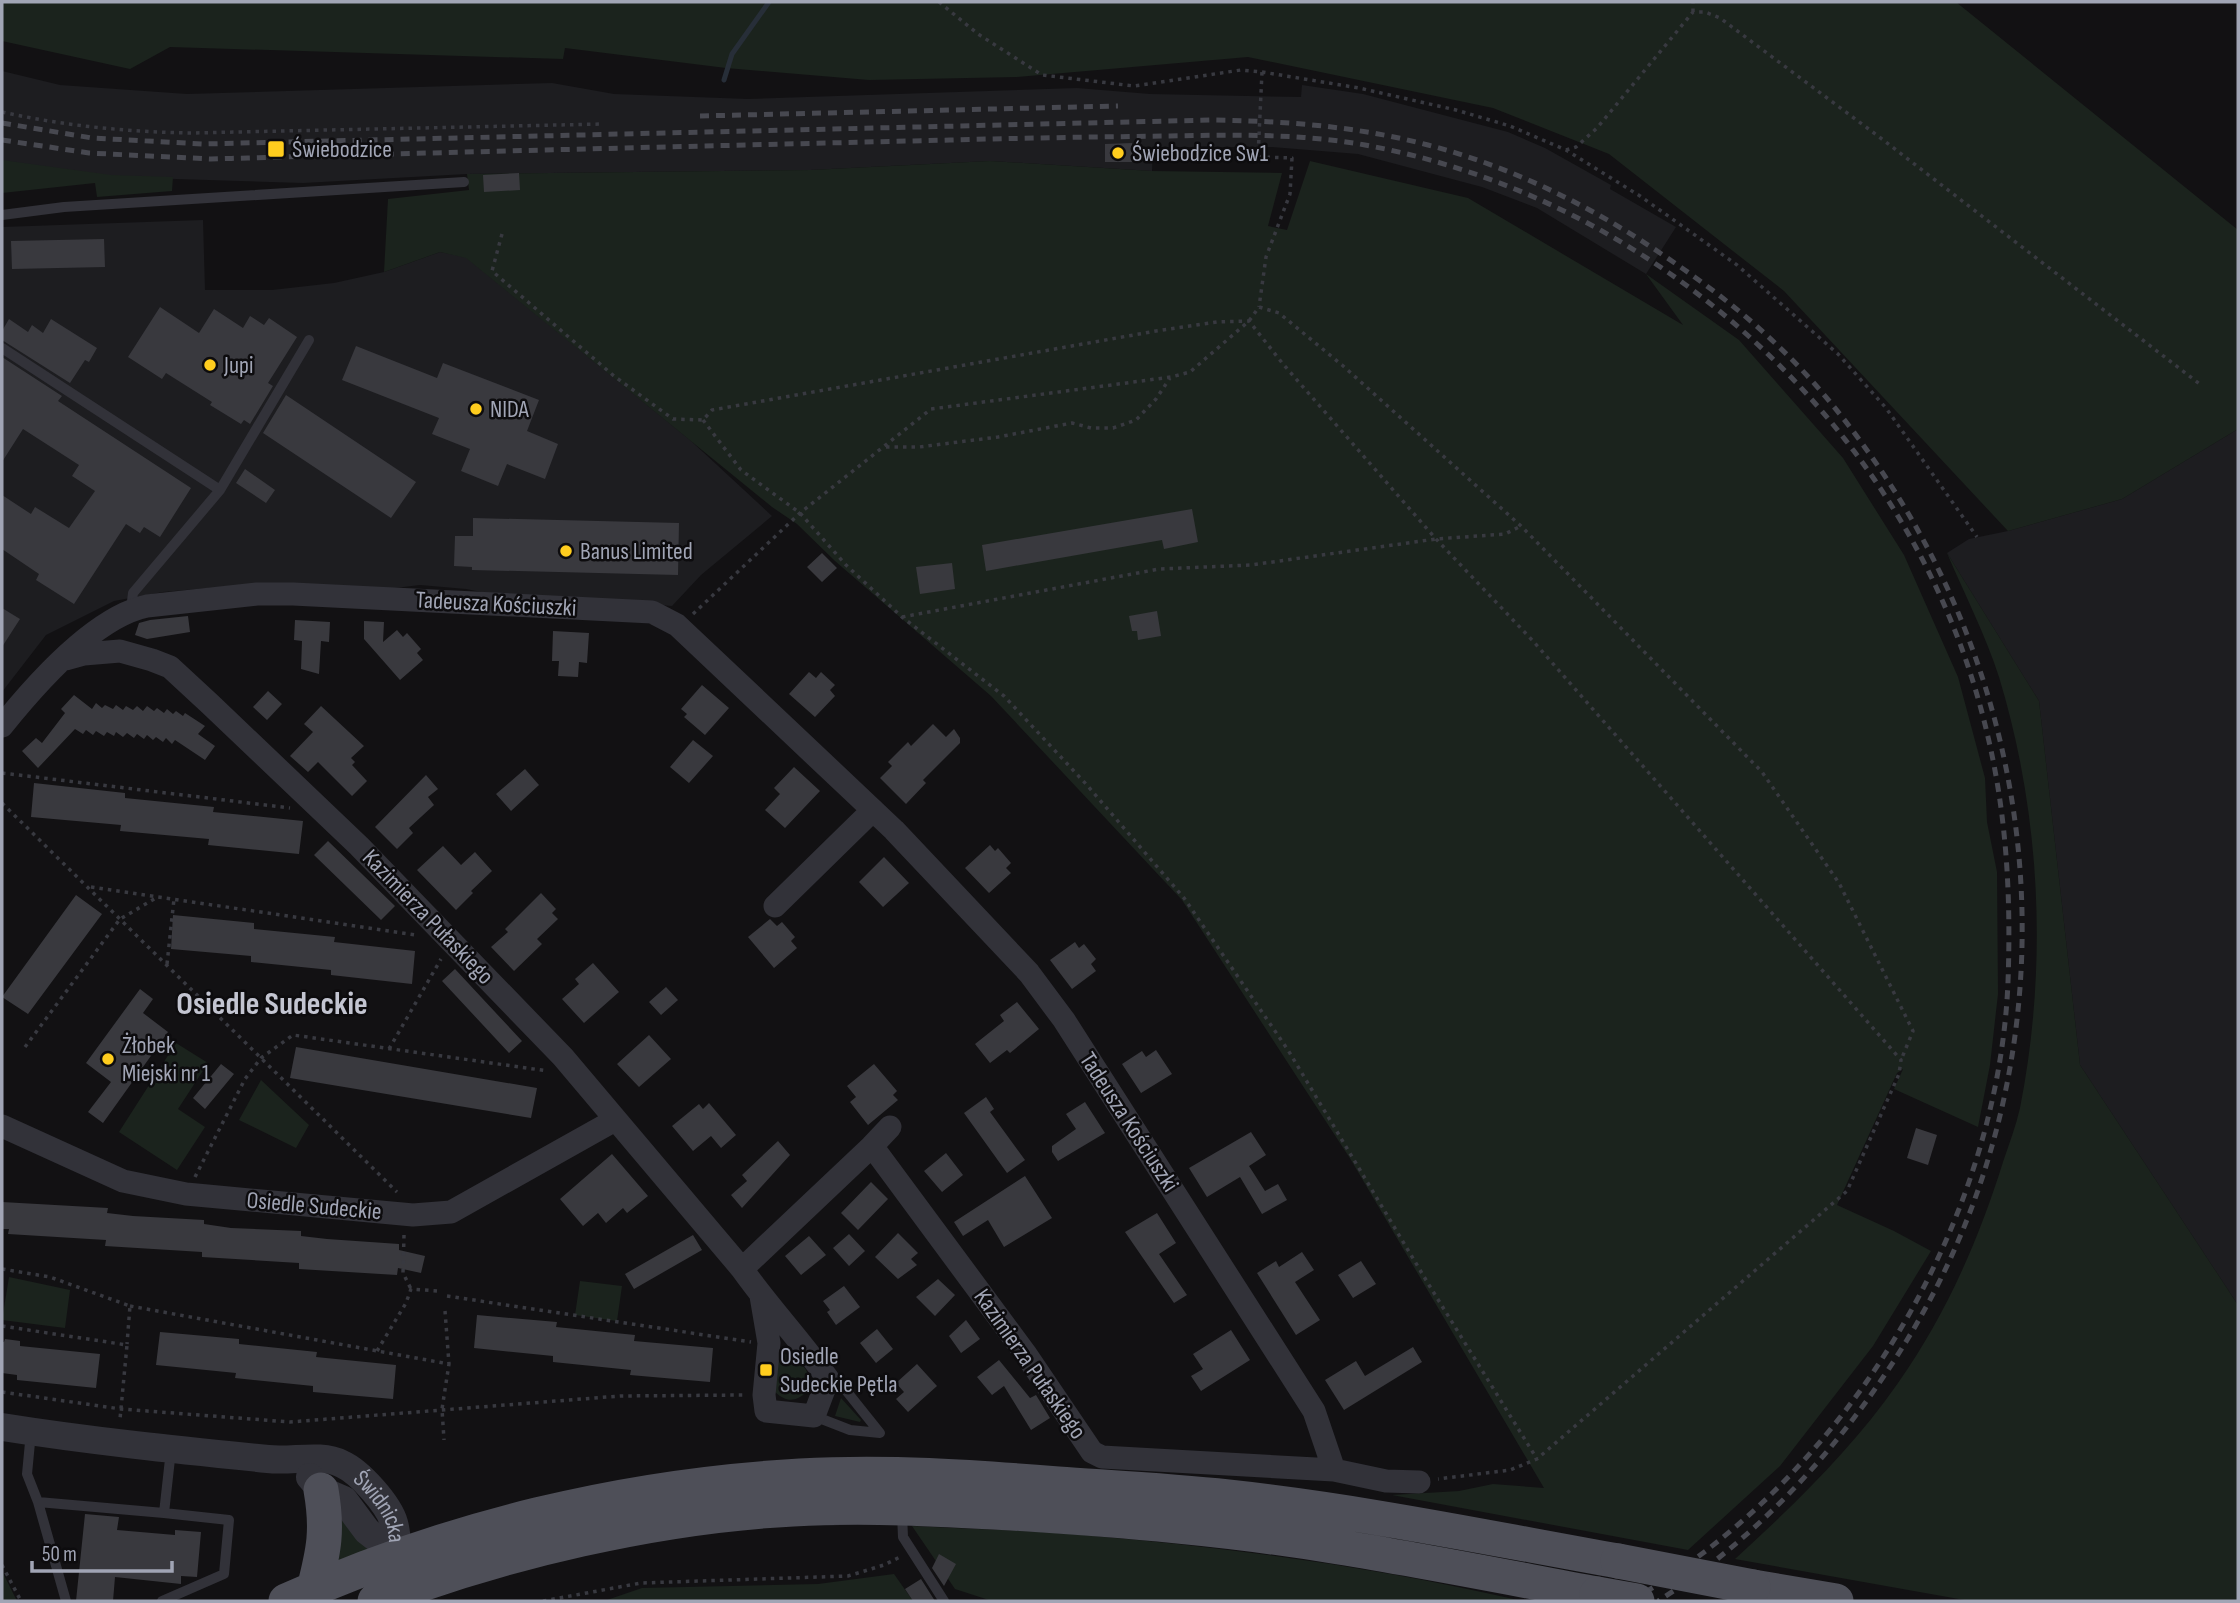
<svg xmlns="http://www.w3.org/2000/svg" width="2240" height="1603" font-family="'Sofia Sans Condensed',sans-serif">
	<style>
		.built { fill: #1d1d20 }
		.green { fill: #1b231d }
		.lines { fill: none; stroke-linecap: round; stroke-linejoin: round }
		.stream { stroke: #272e38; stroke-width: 5 }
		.building { fill: #39393e }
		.path { stroke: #383940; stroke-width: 3.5; stroke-dasharray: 3.5 5; stroke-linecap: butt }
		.service { stroke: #323239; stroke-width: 10 }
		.minor { stroke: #323239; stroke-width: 23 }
		.tertiary { stroke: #323239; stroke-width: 28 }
		.primary { stroke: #4e4f58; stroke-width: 35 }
		.rail { stroke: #474850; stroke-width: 5; stroke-dasharray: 9 7; stroke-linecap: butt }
		.primary-bridge { stroke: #4e4f58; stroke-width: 35 }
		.poi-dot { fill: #ffcd1e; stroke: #0d0c0e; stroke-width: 2.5 }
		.labels { text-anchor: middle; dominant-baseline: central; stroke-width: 5; stroke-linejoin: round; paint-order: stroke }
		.poi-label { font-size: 24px; fill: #a1a5b5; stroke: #0d0c0e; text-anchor: start }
		.street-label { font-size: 24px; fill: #a1a5b5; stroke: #0d0c0e }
		.district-label { font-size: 32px; font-weight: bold; fill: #c3c5d1; stroke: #0d0c0e }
	</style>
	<rect width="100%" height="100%" fill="#121113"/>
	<path class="built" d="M2,71l58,14 127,9 365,-11 62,11 134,5 329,-11 73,6 151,3 1,-12 61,9 145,38 37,16 66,37 -1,4 66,38 -30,47 -109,-66 -55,-21 -124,-33 -86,-7h-119l-1,24 -162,-10 -179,9 -344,4 -164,9 -255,-8 -46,-13z
		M203,220l2,70h67l62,-7 50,-11 56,-20 26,5 224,183 82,76 -71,59 -29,31 -112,-9 -58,-1 -36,-7 -46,-4 -33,4 -123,-6 -101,9 -49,9 -68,34 -44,57v-465z
		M2238,429v876l-158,-240 -41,-364 -92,-148 22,-14 39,-8 114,-32z"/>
	<path class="green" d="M2,2h1954l282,228v199l-116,70 -114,32 -224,-240 -175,-137 -116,-46 -245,-51 -231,20 -148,3 -143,-12 -161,-20 -2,11 -393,-12 -40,22 -128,-28z
		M2,160l109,15 62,2 -1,14 -75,6 -2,-14 -93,10z
		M990,161l162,10 130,2 -14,53 19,4 23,-69 158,37 215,127 -37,-51 93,66 104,118 61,97 54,122 27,101 2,44 10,50 1,122 -8,71 -12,62 -84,-38 9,-20 -6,4 -60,132 57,26 37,20 -58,95 -93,120 -92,84 -296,-55 67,-4 34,-7 51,4 -193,-328 -169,-260 -191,-204 -156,-135 -38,-37 -25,-17 -306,-249 -26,-6 -56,20 4,-73 81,-9 -2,-16 344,-4z
		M1947,553l92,148 41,364 158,240v296h-268l-235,-42c60,-55 117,-110 163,-176 48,-68 81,-144 105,-221 6,-18 13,-36 17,-54 28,-142 21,-293 -21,-431 -13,-41 -35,-84 -52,-124z
		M176,1043l32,20 -30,46 27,18 -28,43 -58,-38z
		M261,1080l48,45 -13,23 -57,-28z
		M9,1277l61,13 -5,38 -63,-8z
		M580,1281l42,5 -5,35 -42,-6z
		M788,1354c14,8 26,20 20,37 -12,11 -21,12 -33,1l1,-33 4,-4z
		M841,1398l20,22 -1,2 -25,-6z
		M339,1517l30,32 -31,14z
		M912,1526c56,3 113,4 170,9 146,12 293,32 436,65l-526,1 -37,-12z
		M2,1571l15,30h-15z
		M894,1574l19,27h-309l38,-13 176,-4z"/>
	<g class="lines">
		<path class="stream" d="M724,80l8,-26 37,-52"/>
	</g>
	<path class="building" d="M1132,143v19h-27v-18z
		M519,173l1,17 -36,2 -1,-17z
		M104,239l1,28 -93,2 -1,-28z
		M160,307l39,26 15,-24 29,19 7,-12 14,9 5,-7 28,19 -29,46 5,3 -23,38 -6,-4 -3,4 -31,-19 2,-3 -46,-29 -4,6 -34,-22z
		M9,319l19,13 4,-7 11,8 8,-14 46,29 -8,14 -4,-2 -15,23 -68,-43v-9z
		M356,346l81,32 6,-15 96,37 -12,31 31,13 -13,35 -38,-15 -9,22 -37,-15 9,-22 -38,-15 7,-16 -97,-38z
		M2,357l60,39 -4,5 133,87 -31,49 -16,-10 -4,6 -14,-9 -52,80 -38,-24 3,-6 -37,-25v-54l29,19 4,-7 34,21 26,-37 -23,-15 7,-11 -56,-36 -21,33z
		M286,395l130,87 -25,36 -128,-85z
		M245,469l30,21 -9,13 -30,-20z
		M1192,509l6,33 -34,7 -2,-9 -176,31 -4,-26z
		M473,518l206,5 -1,52 -206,-5v-3l-18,-1 1,-30h18z
		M822,553l15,15 -15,14 -15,-15z
		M952,563l3,26 -35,5 -4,-27z
		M2,608l18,11 -18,28z
		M1157,611l4,25 -23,4 -1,-9h-5l-3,-15z
		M188,616l2,16 -43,7 -12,-4 4,-12 11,-3z
		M295,620l35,2 -1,20 -8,-1 -2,33 -18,-5 1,-28 -8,-1z
		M364,621l20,1 -1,20 14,-12 6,7 4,-4 14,16 -4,4 6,7 -23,20 -36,-41z
		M553,631l36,2 -2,30 -8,-1 -1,15 -20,-1 1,-15h-7z
		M809,672l7,6 5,-6 14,13 -5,5 5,6 -20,21 -26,-23z
		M702,685l27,23 -24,27 -21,-18 3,-3 -6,-5z
		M268,691l14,13 -15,16 -14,-13z
		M74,695l18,14 4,-6 6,5 3,-3 8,4 3,-4 7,5 3,-4 7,4 4,-4 6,5 4,-5 7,5 3,-3 7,5 3,-4 6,5 3,-3 7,5 2,-3 20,13 -7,8 17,12 -10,14 -30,-20 -3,4 -6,-6 -3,4 -7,-5 -3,3 -6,-5 -3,4 -7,-5 -3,4 -7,-5 -4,4 -7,-5 -2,4 -7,-4 -3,4 -8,-5 -3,4 -7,-5 -3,4 -8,-5 -37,39 -16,-17 14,-13 6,5 23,-30 -4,-4z
		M321,706l43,40 -13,12 4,4 -3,3 15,16 -15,15 -34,-34 -10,10 -18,-16 23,-24 -9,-8z
		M933,724l13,13 8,-8 6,9v5l-37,37 3,3 -20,21 -26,-26 12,-12 -4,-4 20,-20 3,4z
		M693,740l20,16 -24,27 -19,-16z
		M794,767l26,24 -35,37 -20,-18 15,-16 -6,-6z
		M525,769l14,16 -28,26 -15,-17z
		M426,775l12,14 -10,8 6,8 -25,23 4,5 -16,16 -22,-22z
		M34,783l91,10v5l89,9 -1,5 90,9 -4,33 -91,-9 1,-6 -89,-8 1,-6 -90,-8z
		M328,841l67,65 -14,14 -67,-65z
		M990,845l5,6 3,-3 13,15 -5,5 5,5 -22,20 -24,-25z
		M443,846l18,19 14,-13 17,19 -21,20 2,2 -17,17 -39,-40z
		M884,857l25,26 -26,24 -24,-25z
		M541,893l15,16 -4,4 6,6 -21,20 5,5 -28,27 -23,-24 17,-15 -3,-3z
		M76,895l26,19 -74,100 -26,-17z
		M173,915l81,8v6l81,8 -1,5 81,9 -3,33 -81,-9v-5l-80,-8v-6l-80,-7z
		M770,919l7,7 5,-4 13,15 -4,4 6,7 -23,20 -26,-31z
		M1075,942l4,6 5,-4 12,15 -5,5 5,7 -24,18 -22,-29z
		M593,963l26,29 -35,31 -22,-24 17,-15 -4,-5z
		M455,969l67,72 -13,12 -67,-72z
		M666,987l12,13 -17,15 -12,-13z
		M140,989l13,10 -10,14 25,19 -65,91 -15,-11 23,-30 -25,-19z
		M1017,1002l22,27 -29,24 -3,-3 -17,13 -15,-19 29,-23 -4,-6z
		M649,1035l22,24 -32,28 -22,-23z
		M296,1047l241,41 -6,30 -241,-40z
		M1156,1050l16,24 -31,19 -19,-29 20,-13 4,6z
		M221,1064l13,10 -29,35 -12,-11z
		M874,1064l23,27 -4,4 5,5 -30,25 -18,-23 6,-5 -9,-11z
		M986,1097l8,12 -4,3 35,48 -18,13 -43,-60z
		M1085,1102l20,31 -47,28 -6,-9v-6l24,-17 -10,-15z
		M709,1103l27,32 -15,13 -10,-12 -18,15 -21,-25 27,-22 4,5z
		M1916,1128l21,7 -9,30 -21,-7z
		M1251,1132l15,23 -17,11 16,25 13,-7 9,16 -25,14 -22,-37 -33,20 -18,-29z
		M778,1141l12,14 -48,53 -11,-13 16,-14 -5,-6z
		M946,1153l17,22 -21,17 -18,-21z
		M612,1154l36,42 -21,17 -4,-5 -17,15 -8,-10 -15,13 -23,-27z
		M1025,1176l27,42 -48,29 -16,-27 -25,16 -9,-14z
		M871,1182l17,17 -30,31 -17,-17z
		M2,1202l106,6 -1,5 26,3 71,4v4l27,4 70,3v5l26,3 72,5v6l26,6 -4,17 -23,-5 -1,7 -98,-6v-6l-97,-6v-5l-97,-6 1,-6 -98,-6 1,-5h-7z
		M1157,1213l19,30 -17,11 28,41 -13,8 -49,-71z
		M898,1233l20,20 -7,6 6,6 -19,14 -23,-22z
		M849,1234l16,17 -16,15 -16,-18z
		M693,1235l9,15 -68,39 -9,-15z
		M809,1236l17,19 -25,20 -16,-19z
		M1302,1252l12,18 -19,12 25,38 -24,15 -39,-62 19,-12 3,6z
		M1361,1261l15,23 -23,14 -15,-23z
		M938,1279l17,16 -20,21 -19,-19z
		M844,1286l16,21 -24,18 -9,-13 3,-2 -7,-9z
		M477,1315l80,7 -1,5 79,8 -1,6 79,7 -3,34 -80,-7 1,-5 -78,-8v-6l-79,-8z
		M966,1320l14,19 -19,14 -12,-17z
		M877,1329l16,20 -17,14 -16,-20z
		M1231,1330l19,30 -49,31 -10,-15 12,-7 -10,-15z
		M160,1332l79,7v5l78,8 -1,5 80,8 -3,34 -80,-7v-6l-78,-8 1,-5 -80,-8z
		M5,1339l15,2v5l80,8 -4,34 -79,-8v-5l-15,-2v-31h2z
		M1413,1347l9,15 -78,48 -19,-30 31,-19 9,15z
		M999,1360l31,38 6,-3 14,23 -19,12 -27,-44 -12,9 -15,-18z
		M917,1364l20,22 -29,26 -12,-13 8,-7 -8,-9z
		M85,1514l34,3 -2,13 58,5v-5l26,2 -4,45 -16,-1v8l-66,-7 -2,24h-37z
		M939,1554l17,10 -12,22 -12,-18z
		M921,1579l14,22h-22l-8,-12z"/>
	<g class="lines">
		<path class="path" d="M939,2l39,32 64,41 92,11 107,-16 21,2 -4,85 34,1 -2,36 -24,63 -7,50
			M1693,12v-10
			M1262,72l97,16 97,22 54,16 56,24 74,46 97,69 101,89 48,54 91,129
			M2,112c63,14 126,20 190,21l411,-9
			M1566,150l10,-3 21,-19 96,-116h12l15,6 158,118 323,249
			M502,234l-10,37 122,105 59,43 30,1 9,-10 444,-79 61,-9 32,-1 34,43 153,175 97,102 368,419 -2,14 -52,117 -310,268 -27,11 -72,9
			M703,420l38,50 59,43 46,52 56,52 102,79 82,88 98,114 104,152 141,235 108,174
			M886,447h33l79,-10 74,-14 19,5h22l23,-8 20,-21 14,-21
			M693,614l107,-101 131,-104 240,-32 19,-5 59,-51 10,-14 20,6 63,52 179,161 241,246 77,111 74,148 -12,29
			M902,617l257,-48 92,-4 185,-26 69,-5 16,-8
			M2,773l288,35
			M2,803l395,389
			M91,887l325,48
			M167,964l7,-65
			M25,1047l95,-128 36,-21
			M389,1049l52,-90
			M195,1177l50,-98 16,-21 32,-23 255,36
			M404,1235l-1,38 8,16
			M2,1269l48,8 80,29 -3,38
			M447,1296l304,46
			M130,1306l319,58 -7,45 2,31
			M445,1311l4,53
			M2,1326l125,19 -7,74
			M377,1351l29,-48 5,-14 27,2
			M2,1392l119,17 169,13 330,-26 126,-1
			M2,1565l19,36
			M543,1601l98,-18 207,-7 36,-11 16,-8"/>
		<path class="service" d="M2,215l62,-8 400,-25
			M2,348l218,142 -87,103 -2,16
			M220,490l89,-150
			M814,1416l36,14 30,3 -36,-45 -16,-9
			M31,1432l-4,42 11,28 126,11 7,-63
			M38,1502l28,99
			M902,1514l1,23 41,64
			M162,1601l62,-27 5,-54 -65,-7"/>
		<path class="minor" d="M66,659l18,-5 36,-3 32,9 18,7 40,37 149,142 204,211 179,212c27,38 59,72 86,110l-14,37 -48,-5 -2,-16 5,-52 -8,-47
			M2,726c33,-41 92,-109 145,-120l110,-12h36l359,18 25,13 217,205 135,143 35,47 250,391 20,59
			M775,906l98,-96
			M2,1126l121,55 63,13 227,21 38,-3 164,-92
			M872,1146l18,-19
			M742,1269l130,-123 153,207 67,99 10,5 232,13 52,11 33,1"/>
		<g class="tertiary">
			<path id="s1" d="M2,1427c88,14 177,23 266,32 24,3 52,-6 74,5 18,8 47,41 52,59 3,10 3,22 4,32"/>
			<path d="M310,1477l11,13 23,10 23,31 31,24"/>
		</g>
		<path class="primary" d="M1753,1587l83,14
			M314,1589c10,-39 14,-59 7,-99
			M286,1601c162,-73 337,-115 514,-125 86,-5 172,1 258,8 57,4 114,7 170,13 131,14 261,41 390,64
			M375,1601c127,-49 283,-85 418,-92 73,-4 146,0 218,4 110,7 220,16 328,34 87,14 172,31 258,47"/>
		<path class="rail" d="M700,116l418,-10
			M2,123l90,15 110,6 1009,-24c74,1 145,6 217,25 84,22 163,61 235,110 40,27 79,56 114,90 35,33 66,71 94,111 185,261 204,609 36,884 -62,102 -147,197 -249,261
			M2,140l87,13 122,6c246,-7 492,-13 739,-19 72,-2 144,-3 215,-4 67,-1 134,-3 200,9 300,55 555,294 623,592 19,81 23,162 20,245 -10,244 -165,499 -378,619"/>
		<path class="primary-bridge" d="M1618,1561l135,26
			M1597,1594l40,7"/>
	</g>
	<g class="poi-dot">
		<rect x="267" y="140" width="18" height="18" rx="3.5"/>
		<circle cx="1118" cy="153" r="7"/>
		<circle cx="210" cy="365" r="7"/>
		<circle cx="476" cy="409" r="7"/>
		<circle cx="566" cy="551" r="7"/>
		<circle cx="108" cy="1059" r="7"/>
		<rect x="759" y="1363" width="14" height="14" rx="3.5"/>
	</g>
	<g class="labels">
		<g class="poi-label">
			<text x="292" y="149">Świebodzice</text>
			<text x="1132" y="153">Świebodzice Sw1</text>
			<text x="224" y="365">Jupi</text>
			<text x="490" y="409">NIDA</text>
			<text x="580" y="551">Banus Limited</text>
			<text x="122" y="1045">Żłobek<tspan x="122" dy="28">Miejski nr 1</tspan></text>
			<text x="780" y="1356">Osiedle<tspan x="780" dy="28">Sudeckie Pętla</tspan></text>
		</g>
		<g class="street-label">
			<text transform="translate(496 604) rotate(3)">Tadeusza Kościuszki</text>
			<text transform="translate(428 917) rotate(46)">Kazimierza Pułaskiego</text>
			<text transform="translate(1129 1122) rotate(57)">Tadeusza Kościuszki</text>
			<text transform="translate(314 1206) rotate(5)">Osiedle Sudeckie</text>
			<text transform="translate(1030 1364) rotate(55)">Kazimierza Pułaskiego</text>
			<text stroke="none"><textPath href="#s1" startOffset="402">Świdnicka</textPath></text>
		</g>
		<g class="district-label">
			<text x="272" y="1004">Osiedle Sudeckie</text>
		</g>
	</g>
	<rect width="2240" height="1603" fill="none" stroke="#a1a5b5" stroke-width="7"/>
	<path d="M32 1561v10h140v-10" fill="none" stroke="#a1a5b5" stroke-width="3.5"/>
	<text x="42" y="1561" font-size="21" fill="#a1a5b5" stroke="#0d0c0e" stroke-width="5" paint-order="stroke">50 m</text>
</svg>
